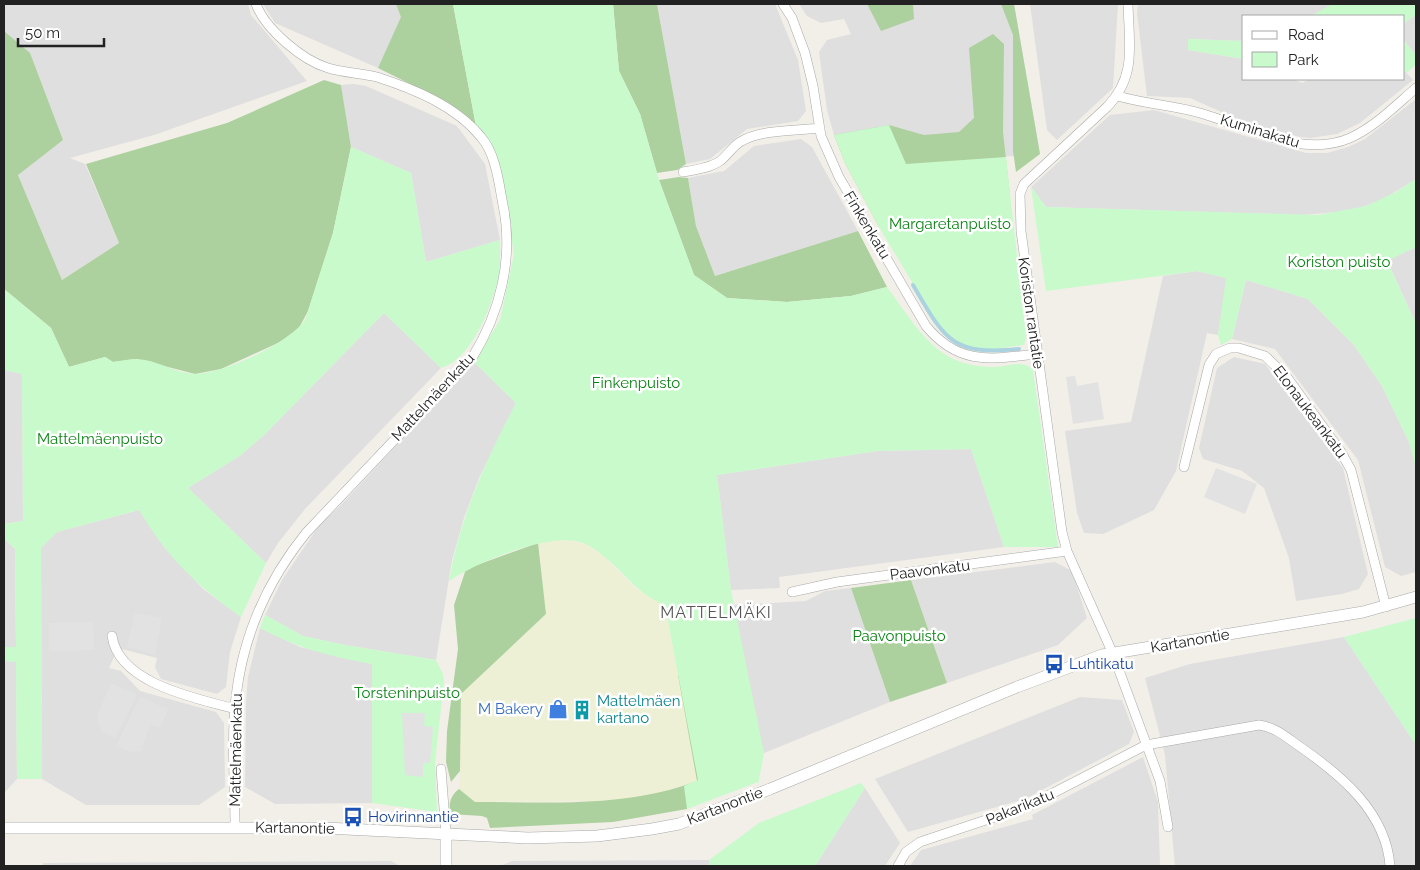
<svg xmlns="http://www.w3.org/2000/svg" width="1420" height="870" font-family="Raleway,sans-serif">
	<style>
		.residential { fill: #e0dfdf }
		.farmland { fill: #eef0d5 }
		.forest { fill: #add19e }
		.park { fill: #c8facc }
		.parking { fill: #e2e2e2 }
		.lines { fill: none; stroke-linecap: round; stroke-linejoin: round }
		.stream { stroke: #aad3df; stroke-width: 4 }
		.minor-casing { stroke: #a9a9a9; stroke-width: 10 }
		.tertiary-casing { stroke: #a9a9a9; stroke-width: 12 }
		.minor { stroke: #fff; stroke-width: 9 }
		.tertiary { stroke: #fff; stroke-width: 11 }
		.labels { text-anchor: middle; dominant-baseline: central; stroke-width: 5; stroke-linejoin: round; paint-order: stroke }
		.street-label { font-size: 15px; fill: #222; stroke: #fff }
		.park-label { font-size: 15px; fill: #0c8416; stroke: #fff }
		.transit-label { font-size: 15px; fill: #164399; stroke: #fff; text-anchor: start }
		.culture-label { font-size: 15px; fill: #0d838f; stroke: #fff; text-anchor: start }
		.shop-label { font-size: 15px; fill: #366cbe; stroke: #fff; text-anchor: end }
		.neighbourhood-label { font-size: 16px; letter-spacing: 1px; fill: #555; stroke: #fff }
	</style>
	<rect width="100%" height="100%" fill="#f2efe9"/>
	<path class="residential" d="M4,4h244l3,11 56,66 -153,54 -84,23 15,6 34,79 -57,37 -44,-105 -14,4z
		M263,4h187l12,109 -15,-11 -69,-34 -103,-45z
		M657,4h118l23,56 2,13 6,38 -8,10 -51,8 -37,30 -24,5z
		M799,4h215l26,150 -134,10 -17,-39 -55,10 -7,-25 -8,-58 8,-12 24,-6 -7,-15 -23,4 -14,-7z
		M1030,4h88l-5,84 -56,52 -10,-10z
		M1138,4h196l-21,12h-69v25l-55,-2 -1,11 56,9v20h49l9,4 8,-4h94v-9l9,10 -53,43 -23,11 -26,4 -11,-1 -56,-15 -54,-24 -43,-2 -10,-83z
		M1416,15v40l-12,-14v-18z
		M354,84l12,2 91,40 28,38 15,76 -74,22 -15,-89 -60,-26 -10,-62z
		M1416,99v80l-34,21 -32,11 -48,4 -256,-8 -15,-20 79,-72 44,-5 152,43h21l21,-6 17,-8z
		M801,139l11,8 46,84 -143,45 -19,-50 -8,-48 36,-7 30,-25z
		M1416,247v77l-29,-64z
		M1197,271l30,7 -9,57 -11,-2 -31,138 -22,39 -51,24 -19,-1 -7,-20 -12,-82 66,-9 32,-146z
		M1246,280l62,19 46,46 28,41 27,56 7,26v104l-15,4 -16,-9 -27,-107 -83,-111 -43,-10z
		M384,313l57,55 -136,141 -27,34 -12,20 -78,-75 53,-33 23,-20z
		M1234,357l31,7 78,104 25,106 -9,15 -17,5 -46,7 -7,-43 -25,-70 -22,-17 -39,-12 -4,-11 18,-80z
		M474,362l42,41 -37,75 -15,40 -12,42 -16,100 -91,-15 -42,-9 -38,-21 17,-35 38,-56 20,-18z
		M4,370l18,3 1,148 -19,3z
		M971,449l33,98 -225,30 1,11 -49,2 -14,-115 160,-24z
		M139,510l26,38 38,41 38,28 -11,35 -4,35 -9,7 -56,-15 -6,-12 2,-9 -39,-10 -9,20 12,3 19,20 76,21 8,11 1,64 -26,18h-113l-44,-26 -1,-231 16,-16z
		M4,538l11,11 1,98h-12z
		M1055,562l17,9 15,47 -29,27 -111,38 -36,-103z
		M851,588l39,114 -126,51 -17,-65 -15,-83 74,-4 19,-10z
		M260,628l40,19 72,17v139l-97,1 -30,-17 1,-85 2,-25z
		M1344,637l72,108v121h-241l-10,-111 -20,-77 45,-14z
		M4,661h12l1,118 -13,14z
		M1080,697l42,3 12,32 -5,12 -104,55 -117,33 -33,-53z
		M1143,757l15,45 2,64h-250l11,-16 112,-31 -1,-4z
		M865,788l35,55 -15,23h-70z
		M709,860v6h-209l12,-5z
		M391,861l9,5h-357v-3z"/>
	<path class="farmland" d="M565,540l21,4 17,11 32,33 30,17 33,176 -39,12 -27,6 -28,2 -130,1 -15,-13 2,-95 85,-80 -8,-71z"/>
	<path class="forest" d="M396,4h57l23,122 -29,-24 -69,-34 23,-51z
		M613,4h44l29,160 -9,6 -20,3 -17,-59 -21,-43z
		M867,4h46l1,15 -33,12z
		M1001,4h13l26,150 -24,18 -3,-21v-116z
		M4,31l26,22 33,87 -45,35 44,105 57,-37 -33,-79 141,-41 97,-43 17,5 10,62 -18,86 -25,78 -9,17 -19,14 -59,27 -26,5 -58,-15 -24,3 -8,-5 -36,10 -18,-39 -47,-39z
		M993,34l11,10 -1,88 7,64 -131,31 -34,-64 -11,-28 55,-10 35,10 35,-3 15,-14 -5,-70z
		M679,177l9,1 8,48 19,50 143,-45 29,56 -36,9 -64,6 -60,-4 -33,-23 -35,-95z
		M538,543l8,71 -85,80 -1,77 -9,11 -5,-20 1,-31 11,-82 -4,-44 12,-36z
		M911,580l36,103 -57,19 -39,-114z
		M678,675l59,18 -50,116 -74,13 -123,6 -3,-10 -5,-2 -32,-2c-1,-11 0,-18 9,-25l16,13c74,0 151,6 222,-21z"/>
	<path class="park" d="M453,4h160l6,67 21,43 19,66 35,95 33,23 60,4 64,-6 36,-9c19,25 35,55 64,71 12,6 28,9 41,9 15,1 29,-9 41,3l25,177h-54l-33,-98 -94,2 -160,24 14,115 33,163 -6,32v-3l-71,27 -3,-23 14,-6 -33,-175c-31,-13 -38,-31 -63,-50 -7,-6 -17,-13 -27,-14 -32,-6 -100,22 -126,40 11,-64 37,-121 67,-178l-42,-41 26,-42 14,-66 -11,-66 -27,-62z
		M1332,4h84v11l-12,8v-7h-93z
		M1188,39l56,2v18l-56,-9z
		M1404,41l12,14v9l-9,9 -3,-3z
		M889,125l17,39 100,-7 20,180 -2,8 -36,5 -18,-1 -19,-11 -15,-16 -57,-95 -34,-64 -11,-28z
		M351,147l60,26 15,89 74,-22c0,12 1,26 -2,39 -6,27 -27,81 -57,89l-57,-55 -120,122 -23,20 -53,33 78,75 -25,54c-28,-20 -54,-41 -76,-69 -10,-12 -18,-25 -26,-38l-82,22 -16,16 1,231h-25l-1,-117 -12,-1v-14h12l-1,-98 -11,-11v-14l19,-3 -1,-147 -18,-4v-81l47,39 18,39 36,-10 8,5c8,-1 16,-3 23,-3 20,0 40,15 60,15 29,-1 93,-31 109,-54l28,-87z
		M1416,179v68l-29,14 29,63v144l-7,-26 -27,-56 -28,-41 -46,-46 -62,-19 -14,59 -11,6 -3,-10 8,-57 -29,-7 -151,20 -15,-104 15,20 272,8 48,-9 30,-14z
		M265,615l38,21 42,9 91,15 7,14 1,8 -9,80 2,50 -65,-9v-139c-40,-7 -76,-16 -112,-36z
		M1416,618v127l-72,-108z
		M861,783l4,5 -50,78h-106v-6l50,-37z"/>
	<path class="parking" d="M1075,376l2,10 21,-4 6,37 -31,5 -7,-47z
		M1216,468l41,16 -12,30 -41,-17z
		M135,613l27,5 -7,37 -28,-8z
		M93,622l1,28 -45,1v-28z
		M111,683l26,12 -22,43 -14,-7 -4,-15z
		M140,697l28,12 -8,19 -10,-3 -9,26 -10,1 -15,-6z
		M402,713h23l-1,13 9,1 -3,36h-7v14l-18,-2z"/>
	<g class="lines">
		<path class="stream" d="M913,285c32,55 39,71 106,64"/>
		<defs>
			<path id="minor" d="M783,4l9,14 13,35 8,33 8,50 18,41 87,149c33,40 65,33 111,28
				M1128,4c1,40 9,72 -21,103l-83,77 -4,10 1,37 41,301 5,19 46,103 47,127 8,46
				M1118,96c26,8 55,9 82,17 46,13 102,46 150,25 25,-11 46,-33 66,-50
				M683,172c12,-2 27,-4 37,-11 7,-5 12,-14 20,-19 21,-13 55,-11 80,-14
				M1184,467l25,-102 7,-11 14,-6h9l26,8 21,20 55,76 10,18 35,137
				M792,592l45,-10 230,-31
				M112,636c7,48 84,62 123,73
				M441,769l5,65
				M235,827c0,-43 -4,-88 1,-130 7,-61 32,-117 70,-164l166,-175c28,-45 42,-100 31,-153 -4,-21 -7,-51 -22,-68 -25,-31 -67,-48 -104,-60 -16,-4 -33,-4 -49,-9 -26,-8 -63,-39 -72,-64
				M898,866l8,-14 14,-10 108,-36 118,-61 113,-20c16,2 27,12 40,21 42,29 87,66 91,120"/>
			<path id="tertiary" d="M4,828h321l203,10 69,-2 55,-7 27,-5 91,-35 247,-102 85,-32 261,-43 53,-15
				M446,834v32"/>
		</defs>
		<use href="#minor" class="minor-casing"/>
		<use href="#tertiary" class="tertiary-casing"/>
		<use href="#minor" class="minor"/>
		<use href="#tertiary" class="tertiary"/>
	</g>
	<defs>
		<symbol id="bus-bare" viewBox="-9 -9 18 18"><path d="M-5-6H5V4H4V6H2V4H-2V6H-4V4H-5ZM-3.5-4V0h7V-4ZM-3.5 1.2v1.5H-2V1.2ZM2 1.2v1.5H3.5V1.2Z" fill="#1a4fb4" stroke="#fff" stroke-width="2.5" paint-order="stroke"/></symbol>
		<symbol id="shop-bare" viewBox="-9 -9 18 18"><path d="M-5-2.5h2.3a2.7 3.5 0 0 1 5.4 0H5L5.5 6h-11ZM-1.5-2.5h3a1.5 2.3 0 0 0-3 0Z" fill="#3f7fe0" stroke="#fff" stroke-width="2.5" paint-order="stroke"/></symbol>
		<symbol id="building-bare" viewBox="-9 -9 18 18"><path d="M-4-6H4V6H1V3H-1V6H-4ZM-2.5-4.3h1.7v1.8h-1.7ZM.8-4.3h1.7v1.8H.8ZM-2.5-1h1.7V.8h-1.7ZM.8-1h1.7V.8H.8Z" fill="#0f9aa8" stroke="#fff" stroke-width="2.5" paint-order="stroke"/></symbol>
	</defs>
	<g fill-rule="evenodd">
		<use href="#bus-bare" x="1040" y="650" width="28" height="28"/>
		<use href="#shop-bare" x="544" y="695" width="28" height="28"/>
		<use href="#building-bare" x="568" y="696" width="28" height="28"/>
		<use href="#bus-bare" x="339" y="803" width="28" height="28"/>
	</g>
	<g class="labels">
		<g class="street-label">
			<text transform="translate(1260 131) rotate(17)">Kuminakatu</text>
			<text transform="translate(867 225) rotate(59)">Finkenkatu</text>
			<text transform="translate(1031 313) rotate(82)">Koriston rantatie</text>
			<text transform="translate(433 397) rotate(-47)">Mattelmäenkatu</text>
			<text transform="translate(1310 412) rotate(53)">Elonaukeankatu</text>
			<text transform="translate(930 570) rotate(-7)">Paavonkatu</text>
			<text transform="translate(1190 641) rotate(-10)">Kartanontie</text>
			<text transform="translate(236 750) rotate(-89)">Mattelmäenkatu</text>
			<text transform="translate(725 806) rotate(-21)">Kartanontie</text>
			<text transform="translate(1020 807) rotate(-22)">Pakarikatu</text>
			<text transform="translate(295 828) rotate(1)">Kartanontie</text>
		</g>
		<g class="park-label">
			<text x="950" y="224">Margaretanpuisto</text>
			<text x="1339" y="262">Koriston puisto</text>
			<text x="636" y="383">Finkenpuisto</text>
			<text x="100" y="439">Mattelmäenpuisto</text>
			<text x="899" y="636">Paavonpuisto</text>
			<text x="407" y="693">Torsteninpuisto</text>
		</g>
		<g class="transit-label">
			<text x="1069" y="664">Luhtikatu</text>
			<text x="368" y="817">Hovirinnantie</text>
		</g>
		<g class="culture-label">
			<text x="597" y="701">Mattelmäen<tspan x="597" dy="17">kartano</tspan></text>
		</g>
		<g class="shop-label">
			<text x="543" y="709">M Bakery</text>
		</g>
		<g class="neighbourhood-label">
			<text x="716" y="612">MATTELMÄKI</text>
		</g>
	</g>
	<rect width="1420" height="870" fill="none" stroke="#222222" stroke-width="10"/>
	<rect x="1242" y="15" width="162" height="65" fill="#ffffff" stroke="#a7a7a7"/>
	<rect x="1252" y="31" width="25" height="8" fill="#ffffff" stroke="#a7a7a7"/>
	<text x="1288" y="40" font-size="15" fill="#222222">Road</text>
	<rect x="1252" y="52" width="25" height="15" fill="#c8facc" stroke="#a7a7a7"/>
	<text x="1288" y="65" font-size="15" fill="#222222">Park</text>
	<path d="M18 38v8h86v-8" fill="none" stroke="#222222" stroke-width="2.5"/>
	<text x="25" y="38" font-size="15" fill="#222222" stroke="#ffffff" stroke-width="4" paint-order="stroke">50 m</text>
</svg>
